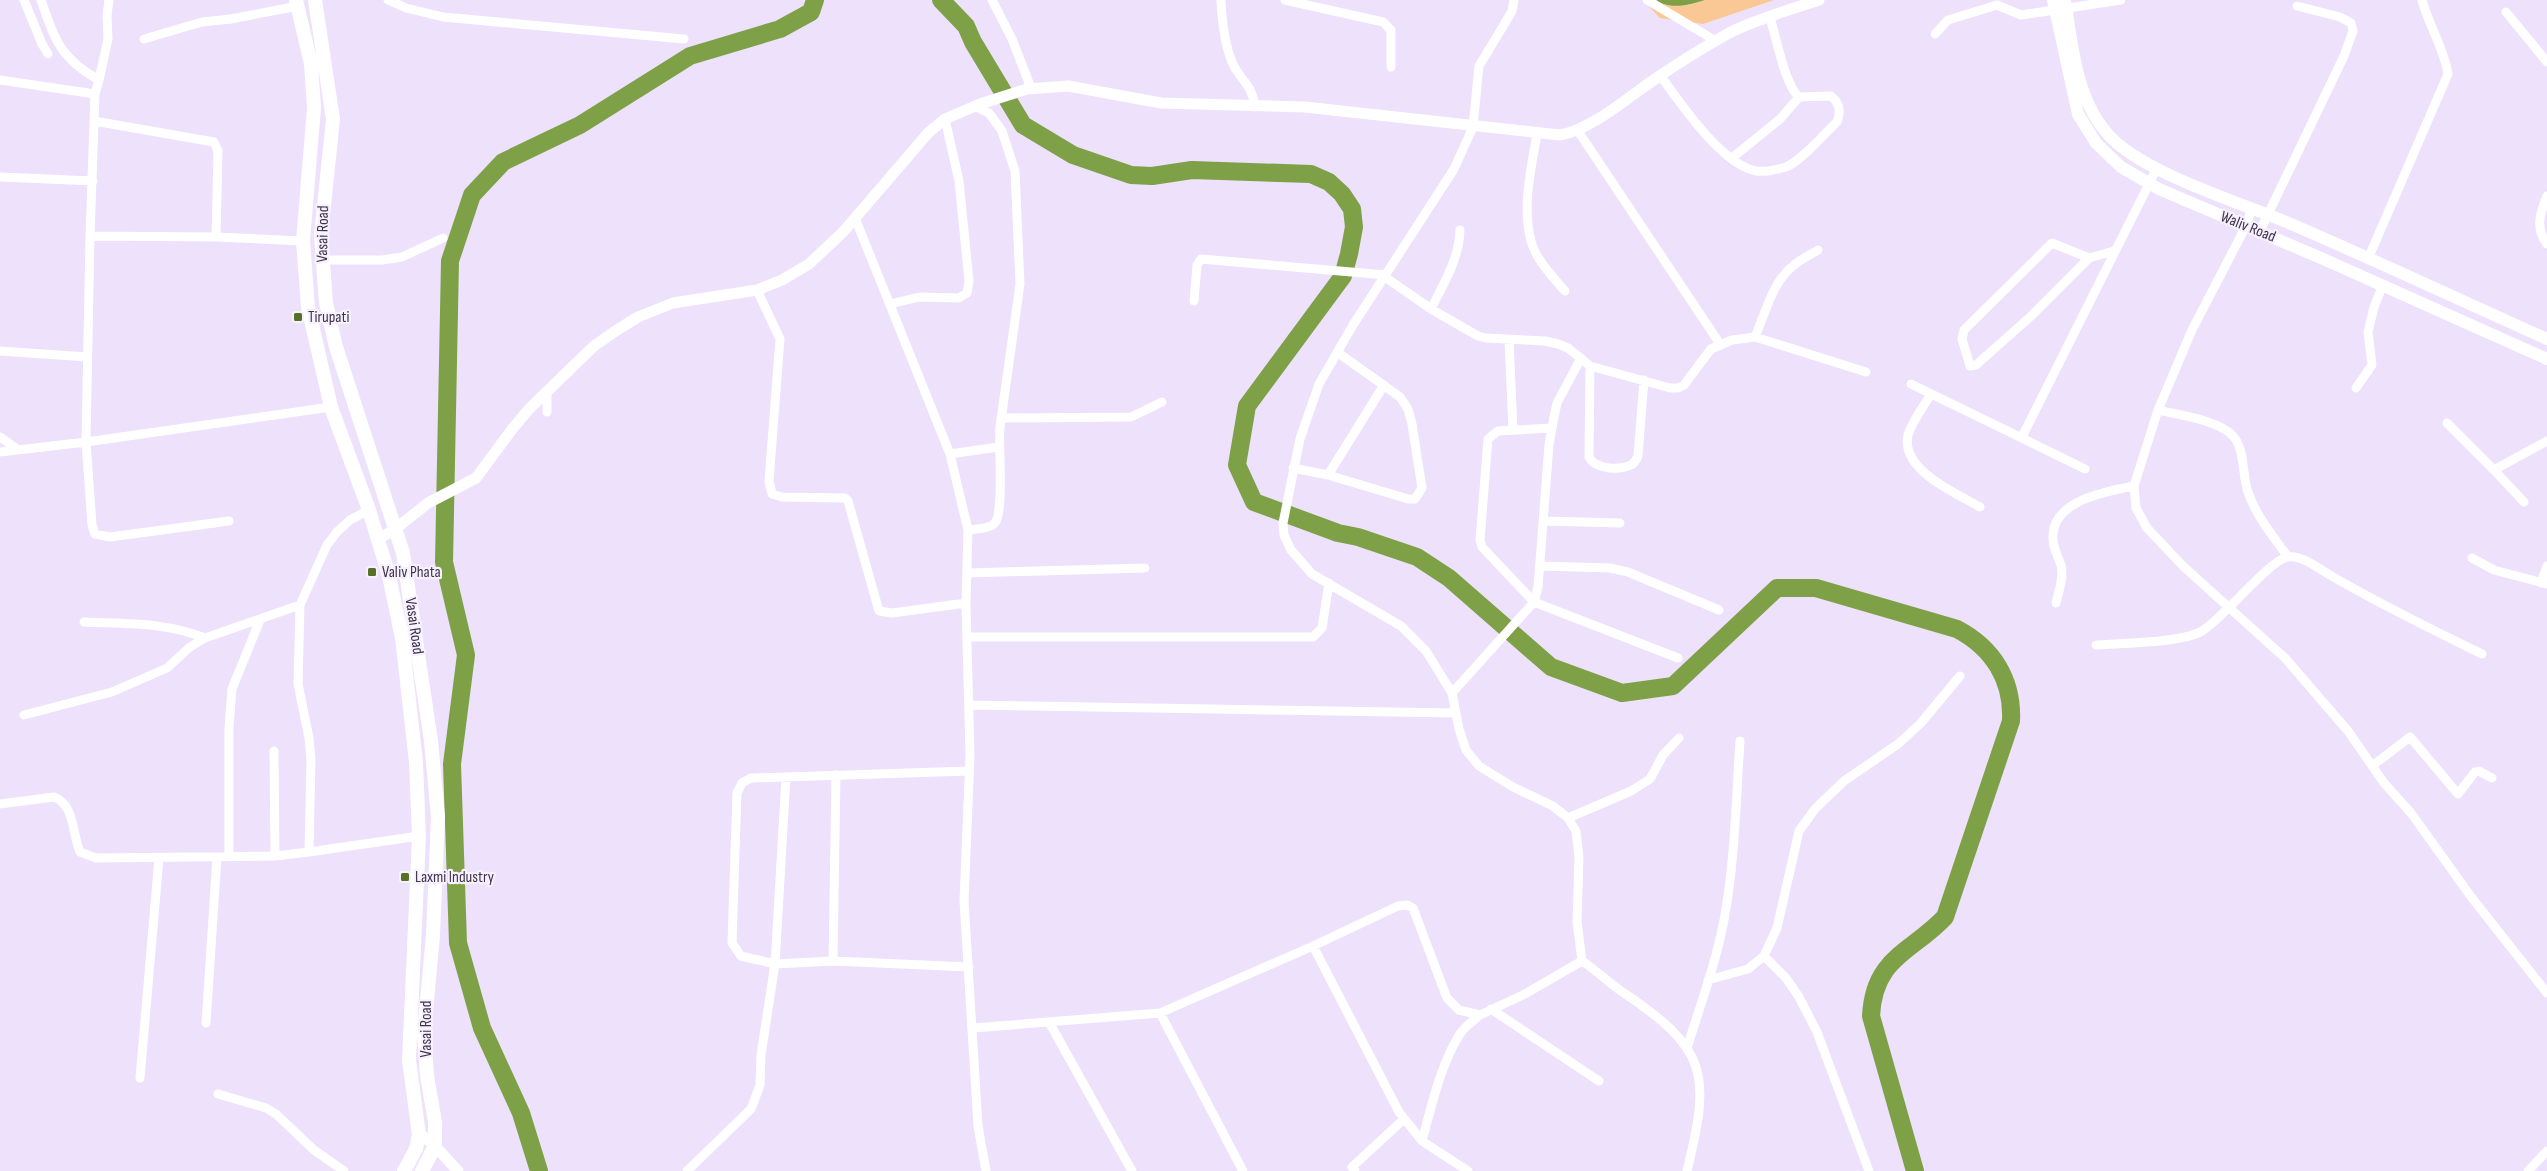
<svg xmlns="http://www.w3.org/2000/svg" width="2547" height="1171" font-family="'Sofia Sans Condensed',sans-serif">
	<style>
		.green { fill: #fac895 }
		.water { fill: #7ea047 }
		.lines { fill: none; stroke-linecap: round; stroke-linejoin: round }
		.river { stroke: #7ea047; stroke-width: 18 }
		.minor { stroke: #fff; stroke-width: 9 }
		.tertiary { stroke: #fff; stroke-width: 11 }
		.secondary { stroke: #fff; stroke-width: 12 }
		.primary { stroke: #fff; stroke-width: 14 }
		.poi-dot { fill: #567125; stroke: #f7f1fe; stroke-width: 2 }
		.labels { text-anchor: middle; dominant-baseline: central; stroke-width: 4.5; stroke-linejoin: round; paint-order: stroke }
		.street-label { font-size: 16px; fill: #3f324b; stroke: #f7f1fe }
		.poi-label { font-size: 16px; fill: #3f324b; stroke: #f7f1fe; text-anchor: start }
	</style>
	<rect width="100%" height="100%" fill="#ede1fb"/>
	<path class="green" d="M1643,0l45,5 17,-5h69l-71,24 -43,-6z"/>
	<path class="water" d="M1656,0h49c-15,5 -35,10 -49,0z"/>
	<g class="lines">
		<path class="river" d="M941,0l25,26 7,16 50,83 50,30 58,20 21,1 40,-6 119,4 18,8 13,12 10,15 2,18 -5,27 -6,22 -96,130 -10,59 17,37 84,31 20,4 59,20 32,21 102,89 71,26 51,-7 104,-98h39l141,41c36,19 56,51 54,92l-66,196c-34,36 -71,40 -74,99l44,155
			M539,1171l-18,-58 -39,-85 -24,-85 -6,-179 14,-109 -22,-93 6,-301 22,-66 31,-33 77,-37 110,-69 90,-27 31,-17 4,-12"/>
		<path class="minor" d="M24,0l18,44 6,10
			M41,0c14,40 19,58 58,80l-4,14 -5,142 126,1 87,4
			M388,0l18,8 37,9 241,22
			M992,0l20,39 19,49
			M1221,0c1,21 3,43 11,62 8,19 20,21 23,45
			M1285,0l98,22 8,8v37
			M1514,0l-2,11 -7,12 -26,43 -6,61 -19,42 -101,156 -34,59 -19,55 -17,84 1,12 7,15 21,24 89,52 25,25 26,42 7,36 7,21 13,16 34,21 40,19 15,12 8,13 3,27 -2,64 5,39c14,9 26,21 39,30 87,58 90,82 66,180
			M1647,0l69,41
			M2506,12l41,50
			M1935,34l13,-14 49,-15 24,10 100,-15
			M144,39l58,-17 29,-3 67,-13
			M1660,75c21,29 58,84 92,95 9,3 24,0 34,-3 15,-6 38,-33 51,-45 4,-10 3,-19 -6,-26l-32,1c-14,-11 -23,-61 -29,-79
			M0,80l95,14
			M99,80l9,-41 -1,-24 2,-15
			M94,121l120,21 4,9 -2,86
			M1578,131l142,213
			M1537,134c-6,35 -15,72 -6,107 5,19 22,36 34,50
			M1732,158l48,-39 19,-22
			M0,177l93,4
			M2547,196c-7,17 -12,32 0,48
			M2252,208l-6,18 -54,104 -34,80 -24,76 2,22 11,20 37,39 101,91 63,73 36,52 27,30 61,85 75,95
			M855,218l95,236 18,76 -2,73 4,153 -6,145 14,225 8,45
			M2260,231l84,-175 9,-25 -2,-8 -11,-6 -43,-11
			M2089,258l-59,59 -54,48 -6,1 -8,-27 2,-9 88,-87 37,15 25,-7
			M2368,259l80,-185c-4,-26 -19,-48 -26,-74
			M321,260h61l20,-3 41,-19
			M1385,277l46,32 47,27 8,2 59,3 13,3 10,4 22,18 80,22h8l6,-3 27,-36 21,-9 23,-3 111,35
			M757,290l23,49 -11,142 3,13 10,3 63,1 3,3 31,110 13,2 74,-10
			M1194,301l3,-36 4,-6 185,16
			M890,304l29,-7 40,1 8,-5 2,-12 -10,-100 -14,-62
			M1431,309c13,-26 28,-50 29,-79
			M1755,337c11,-25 17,-55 39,-72 7,-6 16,-10 24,-15
			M1509,340l4,90
			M0,351l87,6
			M1590,366l-1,91c6,12 29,14 42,8 4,-2 5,-5 7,-9l6,-76
			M1911,384l174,85
			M2356,388l16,-23 -4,-33 6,-25 8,-20
			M1931,394c-7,12 -19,27 -23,41 -8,35 48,58 72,72
			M2158,410c20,5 61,10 75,26 12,13 9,39 15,56 8,24 25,44 40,65
			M547,412v-20
			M1001,418l130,-1 31,-15
			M2447,423l47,47 53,-29
			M1552,428l-54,3 -10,8 -8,101 2,7 52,55 144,56
			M0,437l18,13
			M2022,437l135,-269
			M0,452l86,-10 4,-206
			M950,454l48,-7
			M1293,468l35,7 80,24h7l7,-11 -10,-64 -4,-15 -8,-12 -63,-45
			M2494,470l30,32
			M1328,475l56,-90
			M369,510l-19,10 -13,12 -10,13 -27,60 -2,79 11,54 2,22 -2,92 110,-16
			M229,521l-119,16 -15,-3 -3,-9 -6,-83 245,-35
			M1543,521l77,2
			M968,530c8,-1 20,-1 26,-6 11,-9 4,-80 6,-97l20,-143 -5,-113 -13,-40 -13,-18 -15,-7
			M2472,558l22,12 53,14
			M1540,566l70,2 18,4 91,38
			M967,573l178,-5
			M2541,583l6,-17
			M2056,603c3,-13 8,-26 5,-38 -3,-9 -8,-17 -8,-26 -3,-38 54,-48 81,-53
			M84,622c43,2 81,0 121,16
			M967,637h346l9,-9 7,-45
			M2096,645c26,-2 85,-2 106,-14 22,-13 67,-71 86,-74 14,-2 31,12 42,18 49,29 101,54 152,79
			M1452,693l82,-91 4,-15 11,-142 5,-28 3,-14 24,-45
			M969,705l486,8
			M24,715l88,-23 55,-24 23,-21 15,-9 95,-33
			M274,751l1,105
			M2372,766l38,-29 48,57 17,-22 4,-1 13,7
			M0,804l54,-7c21,8 18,37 26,55l16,6 179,-2 34,-4
			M1568,818l63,-27 19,-12 13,-24 16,-17
			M229,857v-130l3,-38 28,-69
			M1313,946l86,166 23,29
			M1764,956l22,22 13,19 18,35 52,139
			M833,961l3,-186
			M969,967l-136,-6 -58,3 -34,-8 -9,-13 5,-150 5,-10 9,-5 218,-7
			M1708,980l40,-11 16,-13 13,-28 22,-97 16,-22 29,-28 54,-37 22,-20 40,-48
			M1491,1009l108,72
			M1160,1013l83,158
			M1049,1022l83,149
			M206,1023l11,-166
			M973,1028l187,-15 153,-67 85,-40 9,-1 6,3 34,90 12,12 21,5 43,-20 59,-34
			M1687,1048c13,-42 29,-85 37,-128 11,-59 12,-120 16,-179
			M140,1078l19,-220
			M218,1094l48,14 10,6 38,36 30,21
			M687,1171l64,-62 9,-24 1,-30 14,-91 11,-187
			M1355,1171l-3,-4 52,-48
			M1468,1171l-46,-30c9,-33 19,-78 38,-107 4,-7 13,-13 20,-19
			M2528,1171l19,-20"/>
		<path class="tertiary" d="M378,539l16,-9 34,-27 48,-25 37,-50 17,-20 64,-62 23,-16 21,-13 35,-14 84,-13 25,-10 27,-16 34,-32 86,-100 16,-13 35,-15 47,-15 41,-3 93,17 144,4 255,28c32,-5 73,-42 101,-60 22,-15 45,-29 68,-42 27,-14 61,-23 90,-33
			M419,1133l16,13 23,25"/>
		<path class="secondary" d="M2053,0l25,114 18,29 25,24 38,22 162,69 226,101
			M2065,0c7,44 11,97 41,132 32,40 136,71 185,92 86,37 171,77 256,115"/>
		<path class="primary" d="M296,0l15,64 3,44 -11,133 5,66 23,100 38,103 20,66 13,62 14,124 3,74 -10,224 10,75 -3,14 -12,22
			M315,0l18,119 -12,116 5,68 10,44 67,206 28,188 7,76 -5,118 -9,99 3,42 8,46v24l-13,25"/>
	</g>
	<g class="poi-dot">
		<rect x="293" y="312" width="10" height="10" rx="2.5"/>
		<rect x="367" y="567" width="10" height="10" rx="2.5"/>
		<rect x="400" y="872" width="10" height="10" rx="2.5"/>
	</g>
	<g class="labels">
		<g class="street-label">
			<text transform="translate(2248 227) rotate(22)">Waliv Road</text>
			<text transform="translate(323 234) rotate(-89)">Vasai Road</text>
			<text transform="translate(414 626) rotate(82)">Vasai Road</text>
			<text transform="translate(426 1029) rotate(-90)">Vasai Road</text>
		</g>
		<g class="poi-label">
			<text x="308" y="317">Tirupati</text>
			<text x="382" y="572">Valiv Phata</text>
			<text x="415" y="877">Laxmi Industry</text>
		</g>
	</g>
</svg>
